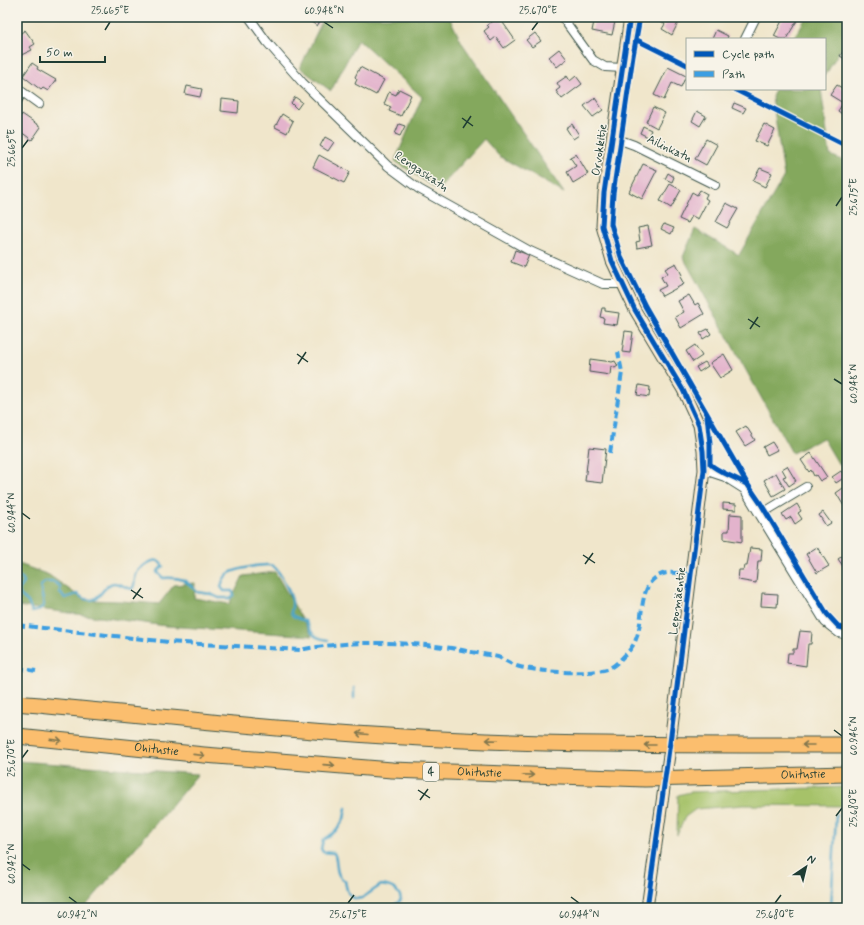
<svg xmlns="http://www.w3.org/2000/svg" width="864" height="925" font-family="Mynerve,sans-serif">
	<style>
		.green { fill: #a6c269; stroke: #62804e }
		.forest { fill: #84a85d; stroke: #527248 }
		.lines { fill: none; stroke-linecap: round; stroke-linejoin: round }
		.stream { stroke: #4ba5c9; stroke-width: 2.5 }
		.building { fill: #e3b3cc }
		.lane-casing { stroke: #3e564b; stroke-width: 6 }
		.street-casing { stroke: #3e564b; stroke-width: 10 }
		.secondary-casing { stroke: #3e564b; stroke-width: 13 }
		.highway-casing { stroke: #3e564b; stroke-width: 17 }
		.lane { stroke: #fff; stroke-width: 4 }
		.street { stroke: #fff; stroke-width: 8 }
		.secondary { stroke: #fde5c5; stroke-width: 11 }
		.highway { stroke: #fbbe6e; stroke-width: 15 }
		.quiet { stroke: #3c9ee2; stroke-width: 4; stroke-dasharray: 8 4; stroke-linecap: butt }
		.cycleway-casing { stroke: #f7f3e8; stroke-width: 8 }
		.cycleway { stroke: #0057b8; stroke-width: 5 }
		.oneway { stroke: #82774e }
		.ticks { fill: none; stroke: #1f3d34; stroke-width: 1.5 }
		.labels { text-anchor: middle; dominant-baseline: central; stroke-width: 3; stroke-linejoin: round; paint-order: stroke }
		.shield { fill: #f7f3e8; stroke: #60746a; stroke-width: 1 }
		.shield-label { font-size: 11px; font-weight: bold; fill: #1f3d34 }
		.street-label { font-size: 12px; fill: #1f3d34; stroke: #f7f3e8 }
		.neatline { fill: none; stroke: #1f3d34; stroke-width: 1.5 }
		.ticks-label { font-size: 10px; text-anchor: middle; fill: #1f3d34 }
	</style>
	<rect width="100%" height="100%" fill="#f7f3e8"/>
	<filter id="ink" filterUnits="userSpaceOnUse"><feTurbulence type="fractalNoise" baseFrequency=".025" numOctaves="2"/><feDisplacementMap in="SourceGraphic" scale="8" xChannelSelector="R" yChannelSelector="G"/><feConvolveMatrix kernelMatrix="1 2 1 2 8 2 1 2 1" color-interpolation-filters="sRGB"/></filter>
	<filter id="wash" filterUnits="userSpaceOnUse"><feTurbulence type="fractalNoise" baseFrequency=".012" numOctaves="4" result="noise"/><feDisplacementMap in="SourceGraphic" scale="16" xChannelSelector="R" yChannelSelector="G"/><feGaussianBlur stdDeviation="0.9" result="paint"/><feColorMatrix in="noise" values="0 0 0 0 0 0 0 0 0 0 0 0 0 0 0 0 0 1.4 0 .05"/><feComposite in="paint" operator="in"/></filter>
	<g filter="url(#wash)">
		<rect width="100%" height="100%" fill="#f0e6cb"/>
		<path class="green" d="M847,787v19l-104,-1 -47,4 -11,8 -8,18 1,-40 12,-3z"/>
		<path class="forest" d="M324,17h125l13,26 102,150 -65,-37 -15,-17 -46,51 -43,-29 27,-64 -64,-58 -27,52 -31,-23z
			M806,17h41v21l-22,38v-37h-31z
			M775,89h46l9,66 17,7v299l-8,4 -16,-27 -31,15 -109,-196 12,-28 44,26 45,-79 -12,-79z
			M19,564l30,11 35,25 37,1 38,3 15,-19 21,-2 -1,15 35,6 14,-28 32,-4 37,64 -146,-10 -149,-20v-40z
			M17,761l181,13 -114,134h-67z"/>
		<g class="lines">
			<path class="stream" d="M17,578h5l2,5 -5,7 1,5 8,7 4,10 8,-2 4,-5 -4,-19 5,-4h9l6,4v7l5,5 12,-4c23,18 24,-11 37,-11 5,0 12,5 18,6 4,-5 2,-10 4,-15 2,-5 16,-16 22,-13 2,1 3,3 5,5l-6,6 6,6c17,-1 23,1 34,14l14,2 8,4h11l4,-3 -2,-4h-8l-3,-4c1,-5 3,-10 7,-13 6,-5 38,-11 45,-8 6,3 18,28 19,35 1,4 -1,8 -1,12l2,3 12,5c8,13 6,16 23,19
				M354,698v-10
				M346,808l-2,11 -7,11 -14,10 -2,9 2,3 11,1c5,9 -1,21 11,28 2,9 1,13 11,18l6,-1 19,-13c9,1 19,5 20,15l-10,8
				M831,908l5,-93"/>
		</g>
		<g id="blocks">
			<path class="building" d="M312,17h11l-6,9 -7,-5z
				M499,17l16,23 -11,8 -8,-11 -5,4 -7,-10 5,-4 -2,-2z
				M595,17h21l-4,18 -20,-4z
				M662,17h19l-9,18 -10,-6 3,-5 -6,-3z
				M784,17l14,2 -12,20h-6l-6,-3z
				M25,30l10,14 -5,3 2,3 -15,7v-21z
				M716,30l12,6 -1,3h-15z
				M535,33l6,8 -9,6 -6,-7z
				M559,49l8,10 -10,8 -8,-10z
				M844,50l3,1v9l-7,-4z
				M32,63l6,4 -1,2 19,11 -8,11 -5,-3 -2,2 -18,-14z
				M360,67l24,13 -8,15 -21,-11 2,-5 -2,-2z
				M668,67l18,9 -5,11 -9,-4 -8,17 -10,-5z
				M567,76l3,5 6,-5 6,8 -20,15 -6,-8 4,-3 -3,-5z
				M837,85l10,6v22l-2,3 -7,-5 5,-8 -13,-8z
				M187,86l15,3 -2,8 -15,-3z
				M399,89l12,6 -10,21 -12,-5 2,-4 -7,-3 5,-12 7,3z
				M295,97l7,5 -5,7 -6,-6z
				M595,98l8,12 -10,7 -9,-11z
				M222,99l17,2 -1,12 -17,-2z
				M734,103l12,5 -3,5 -11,-5z
				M653,107l12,6 -8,15 -11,-6z
				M697,111l9,5 -6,10 -8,-5z
				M18,113l3,3 1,-2 19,13 -9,13 -15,-11z
				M282,114l11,7 -6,12 -12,-6z
				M399,124l6,2 -5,10 -5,-2z
				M572,124l7,11 -6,4 -7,-11z
				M764,124l11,6 -8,16 -12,-5z
				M643,126l8,4 -3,7 -8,-4z
				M325,137l9,5 -6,9 -8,-5z
				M706,139l11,6 -11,20 -11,-6z
				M576,154l12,20 -15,9 -6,-11 9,-6 -6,-9z
				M319,155l31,17 -6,11 -31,-16z
				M643,164l14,6 -15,29 -13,-7z
				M760,168l12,5 -7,14 -12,-6z
				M668,173l6,4 -2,5 -7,-3z
				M670,184l11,6 -10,18 -11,-7z
				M700,190l7,4 -2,4 3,2 -10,19 -6,-3 -4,7 -9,-4 13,-27 5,3z
				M726,203l12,6 -11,19 -11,-6z
				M664,224l10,4 -3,6 -10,-5z
				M648,226l4,19 -15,3 -1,-6 4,-1 -2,-13z
				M515,250l14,5 -5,12 -13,-5z
				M676,263l6,12 -2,2 4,7 -22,12 -4,-6 8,-4 -5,-9 7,-4 -3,-4z
				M689,295l6,10 3,-2 6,11 -23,14 -6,-11 9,-5 -6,-11z
				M602,308h3v3l14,2 -2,12 -14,-2 1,-5 -4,-1z
				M708,329l3,5 -8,5 -3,-6z
				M625,331l8,1 -3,21 -8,-1z
				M695,345l7,11 -9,6 -7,-11z
				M724,354l9,16 -13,8 -10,-15z
				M590,359l22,3 3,-1 3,5 -3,2 -4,-2 -1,9 -21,-3z
				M705,362l3,4 -9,6 -3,-5z
				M639,385l11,2 -1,10 -12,-2z
				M746,426l9,14 -10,6 -9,-14z
				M772,442l5,8 -10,5 -4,-8z
				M589,447l17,2 -4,34 -17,-2z
				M811,453l16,24 -7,4 -4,-6 -2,1 -3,-6 -2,2 -8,-12z
				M787,466l9,15 -7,5 -6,-9 3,-1 -4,-7z
				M841,471l4,6 -9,6 -4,-6z
				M776,473l9,16 -12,7 -9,-16z
				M846,486l1,2v23l-11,-18z
				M723,503l13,1v6l-13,-1z
				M797,504l4,7 -3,2 4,6 -7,5 -4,-7 -5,3 -4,-6z
				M823,512l8,11 -5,3 -7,-11z
				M730,514l12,1v27l-18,-3v-8h5z
				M817,547l12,19 -12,7 -11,-19z
				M750,548l12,1 -1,12h-3l-2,22 -18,-3 1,-10h4l1,-4h3z
				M847,553v11l-4,2 -5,-7z
				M762,593l16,1 -1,13 -16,-1z
				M800,631l12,1 -1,12h-3l-2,22 -19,-3 1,-10h5v-4h4z"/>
		</g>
	</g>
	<g filter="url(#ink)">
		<use href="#blocks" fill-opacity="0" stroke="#3e564b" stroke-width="1"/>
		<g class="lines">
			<defs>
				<path id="lane" d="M17,147h1"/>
				<path id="street" d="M249,17l18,25 35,40 86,84 31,23 111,62 73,33h20
					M562,17l31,43 12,7 17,1
					M745,39l11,-22
					M17,88l22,16
					M17,101l5,-8
					M612,137l22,8 81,40
					M704,470l21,7 19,12 81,133 14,11 8,2
					M761,514l45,-27"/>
				<path id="secondary" d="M630,17l-26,176 -2,33 10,35 23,49 48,80 16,35 4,26 1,19 -33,265
					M667,769l2,-14
					M647,908l17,-120"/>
				<g id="highway">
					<path d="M17,703c129,12 258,27 387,34 147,9 295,8 443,8"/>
					<path id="s1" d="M17,736l187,19 188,15 253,9 202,-5"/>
				</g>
			</defs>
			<use href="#lane" class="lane-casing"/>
			<use href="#street" class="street-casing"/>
			<use href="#secondary" class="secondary-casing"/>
			<use href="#highway" class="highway-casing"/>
			<use href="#lane" class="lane"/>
			<use href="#street" class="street"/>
			<use href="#secondary" class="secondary"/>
			<use href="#highway" class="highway"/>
			<path class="quiet" d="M610,453l12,-81 -4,-20
				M17,625l152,17 131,8c47,-10 115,-9 162,0 12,3 24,4 36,7 7,3 14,8 22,10 21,5 67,8 87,2 7,-2 14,-10 19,-15 4,-4 8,-9 10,-15 9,-20 0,-61 31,-66 7,-1 16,1 24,1
				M17,668l19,3"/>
			<defs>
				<path id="cycleway" d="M630,17l-26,176 -2,33 10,35 23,49 48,80 16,35 4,26 1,19 -33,265 -24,173
					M640,17l-7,39 -20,138 -2,30 10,33 24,49 103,179 13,19 66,110 12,13 8,2
					M637,40l50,25
					M734,89l113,57
					M707,416l3,28v20c8,8 25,13 36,20"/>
			</defs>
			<use href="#cycleway" class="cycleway-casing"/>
			<use href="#cycleway" class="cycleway"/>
		</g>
		<defs><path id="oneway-shaft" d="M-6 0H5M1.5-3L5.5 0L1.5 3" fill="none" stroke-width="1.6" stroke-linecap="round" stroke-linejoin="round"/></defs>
		<g class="oneway">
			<use href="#oneway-shaft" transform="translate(362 734) rotate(-175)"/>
			<use href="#oneway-shaft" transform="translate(56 740) rotate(6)"/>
			<use href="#oneway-shaft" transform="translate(492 740) rotate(-178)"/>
			<use href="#oneway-shaft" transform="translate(650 745) rotate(-180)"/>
			<use href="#oneway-shaft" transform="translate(808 745) rotate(180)"/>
			<use href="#oneway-shaft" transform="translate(199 755) rotate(6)"/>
			<use href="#oneway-shaft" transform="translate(329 765) rotate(4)"/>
			<use href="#oneway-shaft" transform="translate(528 775) rotate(2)"/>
		</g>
	</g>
	<path class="ticks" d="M324,22l9,6M105,30l5,-8M532,30l6,-8M462,118l11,8M463,128l8,-12M22,148l6,-8M836,206l6,-9M748,319l12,8M750,329l8,-12M297,354l11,8M298,364l8,-12M834,379l8,5M22,513l8,6M583,555l12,8M585,564l8,-11M131,590l12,8M133,599l8,-11M834,730l8,6M22,758l6,-8M418,790l12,8M420,800l8,-11M836,816l6,-8M22,864l8,6M69,897l8,6M571,897l8,6M348,903l6,-8M775,903l6,-8"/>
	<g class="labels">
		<rect class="shield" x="423" y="763" width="16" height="18" rx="3"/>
		<g class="shield-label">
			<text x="431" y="772">4</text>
		</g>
		<g class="street-label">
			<text transform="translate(669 149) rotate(26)">Ailinkatu</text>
			<text transform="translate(600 150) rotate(-82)">Orvokkitie</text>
			<text transform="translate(421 172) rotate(34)">Rengaskatu</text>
			<text transform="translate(678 601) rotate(-83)">Lepomäentie</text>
			<text stroke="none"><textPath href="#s1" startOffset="140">Ohitustie</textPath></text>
			<text stroke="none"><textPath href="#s1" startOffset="464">Ohitustie</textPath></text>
			<text stroke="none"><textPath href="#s1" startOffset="788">Ohitustie</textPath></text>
		</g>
	</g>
	<rect width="864" height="925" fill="none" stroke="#f7f3e8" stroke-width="44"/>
	<rect x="686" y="38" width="140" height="52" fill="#f7f3e8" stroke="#a1aaa0"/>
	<rect x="694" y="51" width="20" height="6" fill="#0057b8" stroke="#a1aaa0"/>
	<text x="722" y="58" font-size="12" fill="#1f3d34">Cycle path</text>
	<rect x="694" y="71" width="20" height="6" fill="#3c9ee2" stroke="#a1aaa0"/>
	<text x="722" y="78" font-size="12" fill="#1f3d34">Path</text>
	<g transform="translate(806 867) rotate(35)" stroke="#f7f3e8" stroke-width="3" paint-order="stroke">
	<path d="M0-3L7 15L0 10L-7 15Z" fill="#1f3d34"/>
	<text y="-6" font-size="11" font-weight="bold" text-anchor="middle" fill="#1f3d34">N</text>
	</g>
	<path d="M40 56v6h65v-6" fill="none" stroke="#1f3d34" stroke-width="2"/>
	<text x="46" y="56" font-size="12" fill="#1f3d34" stroke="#f7f3e8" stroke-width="3" paint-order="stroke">50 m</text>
	<rect x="22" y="22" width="820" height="881" class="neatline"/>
	<g class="ticks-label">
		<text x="110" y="14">25.665°E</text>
		<text x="324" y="14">60.948°N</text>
		<text x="538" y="14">25.670°E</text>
		<text transform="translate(11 148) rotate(-90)" y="4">25.665°E</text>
		<text transform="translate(853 197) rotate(-90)" y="4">25.675°E</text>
		<text transform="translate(853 384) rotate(-90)" y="4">60.948°N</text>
		<text transform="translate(11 513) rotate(-90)" y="4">60.944°N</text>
		<text transform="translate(853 736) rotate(-90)" y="4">60.946°N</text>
		<text transform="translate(11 758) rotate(-90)" y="4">25.670°E</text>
		<text transform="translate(853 808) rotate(-90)" y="4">25.680°E</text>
		<text transform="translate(11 864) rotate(-90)" y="4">60.942°N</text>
		<text x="77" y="918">60.942°N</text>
		<text x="348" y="918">25.675°E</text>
		<text x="579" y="918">60.944°N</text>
		<text x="775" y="918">25.680°E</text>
	</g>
</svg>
